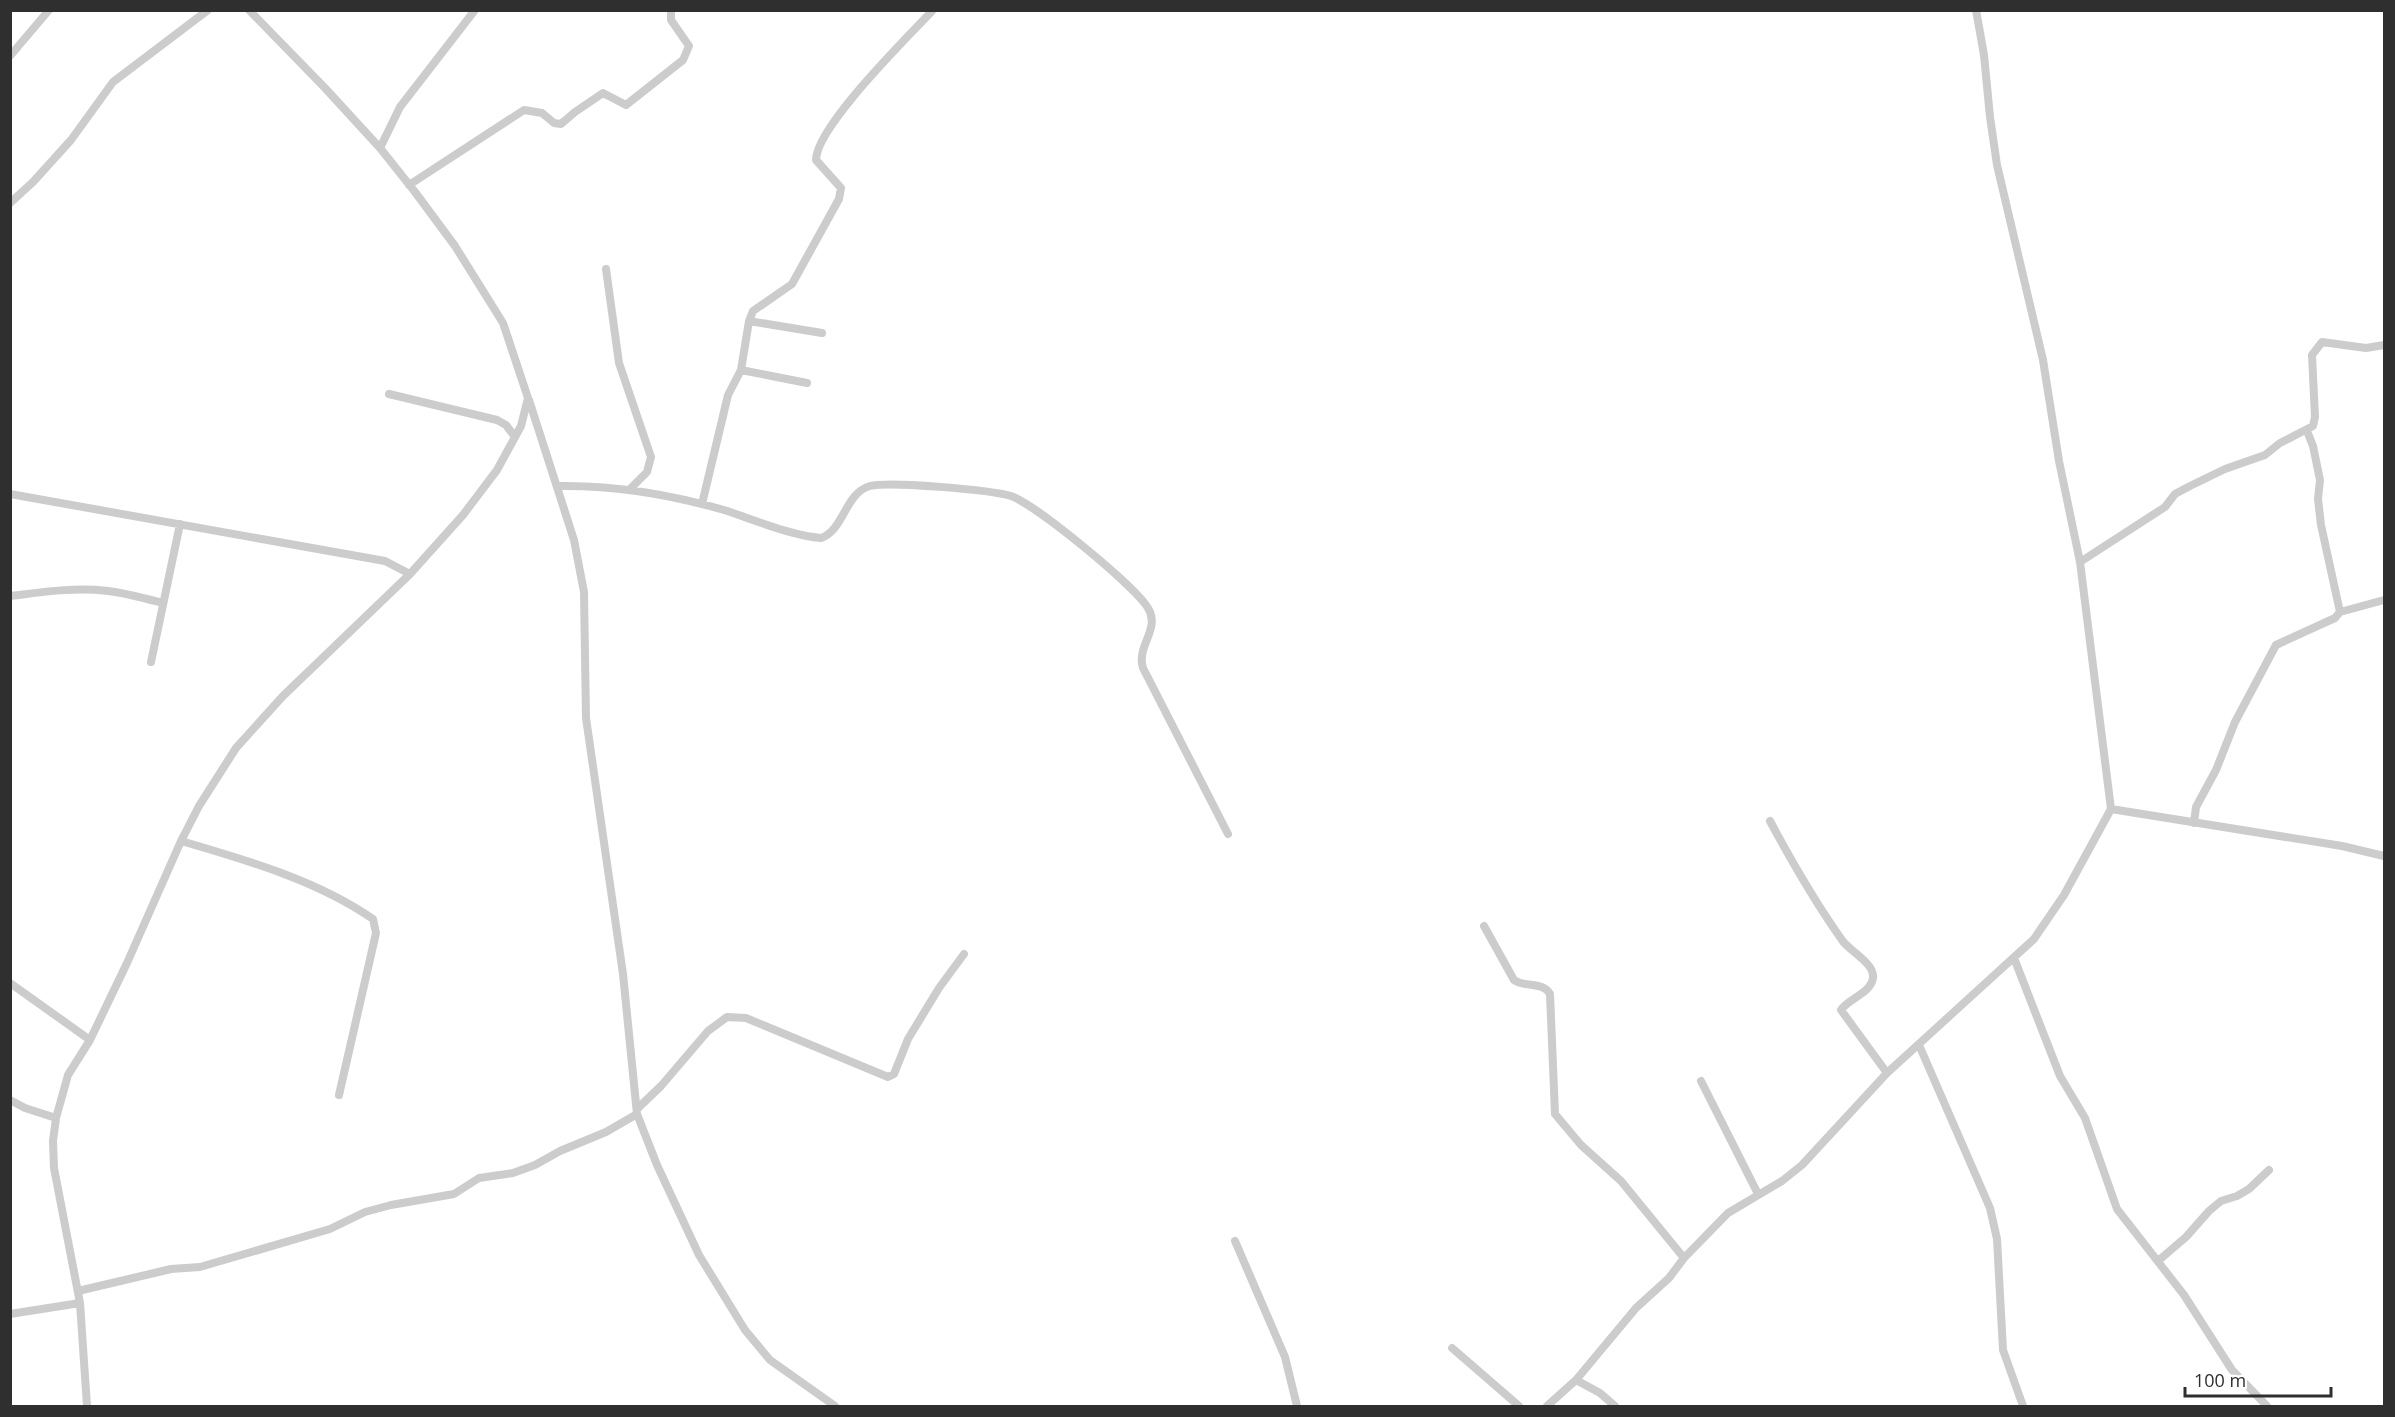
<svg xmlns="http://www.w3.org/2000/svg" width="2395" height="1417" font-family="'Open Sans',sans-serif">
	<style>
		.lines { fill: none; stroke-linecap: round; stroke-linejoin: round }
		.street { stroke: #ccc; stroke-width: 8 }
	</style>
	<rect width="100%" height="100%" fill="#fff"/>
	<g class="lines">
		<path class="street" d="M10,56l39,-46
			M380,148l20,-41 75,-97
			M409,185l115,-75 18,3 12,10 7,1 14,-12 28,-19 23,12 57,-45 6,-14 -18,-26v-10
			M10,203l23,-21 38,-42 42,-58 95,-72
			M606,269l13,94 32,94 -4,15 -18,18
			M749,321l73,12
			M741,370l66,13
			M389,394l108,26 9,5 9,12
			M529,400l45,140 10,52 2,126 37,256 14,140 20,51 42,90 46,75 25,30 65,46
			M557,486c57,-1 112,8 167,24 28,9 68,26 97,28 23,-8 24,-45 49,-52 19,-5 121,4 141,10 24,8 124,90 137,112 13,21 -12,38 -5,60l85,166
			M10,494l375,67 25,13
			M702,504l26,-109 13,-25 8,-49 4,-10 39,-27 47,-85 2,-11 -25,-28c0,-33 91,-122 116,-149
			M2080,562l85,-55 10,-13 15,-8 35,-17 40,-14 15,-12 33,-17 2,-9 -3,-62 10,-13 44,6 18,-3
			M10,596c33,-4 65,-9 98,-5 19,2 37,8 55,12
			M2340,612l44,-12
			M151,662l29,-138
			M2111,809l231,37 42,10
			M1770,821c22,41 45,81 72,119 7,11 33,23 31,38 -2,15 -25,21 -32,32l46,63
			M2194,823l2,-16 20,-37 19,-48 41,-77 59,-27 5,-6 -19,-87 -3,-26 2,-19 -7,-34 -6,-15
			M181,841c65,19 136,39 192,78l3,14 -37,162
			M1484,926l30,54c11,8 29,1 36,14l5,120 26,31 40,36 63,77
			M2014,958l46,118 25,42 32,91 67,86 48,75 35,36
			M10,983l80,57
			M1919,1045l71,163 7,31 6,111 20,56
			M1701,1081l57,113
			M10,1100l15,8 31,10
			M637,1109l24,-23 47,-55 19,-14 19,1 142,59 6,-3 14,-35 31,-51 25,-34
			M1235,1241l50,116 12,49
			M2158,1261l28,-24 23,-26 12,-10 16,-5 12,-7 20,-19
			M78,1291l93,-22 29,-2 130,-38 35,-17 26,-7 63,-11 25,-16 34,-5 22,-8 25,-14 46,-19 31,-18
			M10,1314l70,-11
			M1452,1348l67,58
			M1576,1380l24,13 15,13
			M87,1406l-7,-103 -26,-135 -1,-27 3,-23 12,-43 22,-35 37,-77 54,-122 18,-35 37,-58 47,-52 127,-122 53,-59 34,-45 24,-44 7,-28 -25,-75 -48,-77 -40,-54 -35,-44 -55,-60 -76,-78
			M1547,1406l29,-26 60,-72 33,-30 15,-20 44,-45 54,-32 20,-16 85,-92 147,-134 30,-44 47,-86 -31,-247 -21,-101 -16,-101 -46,-195 -7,-48 -6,-62 -8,-45"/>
	</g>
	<rect width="2395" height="1417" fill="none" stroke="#2f2f2f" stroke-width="24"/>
	<path d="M2185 1387v9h146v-9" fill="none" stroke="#2f2f2f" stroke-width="3"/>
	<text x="2194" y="1387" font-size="18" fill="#2f2f2f" stroke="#ffffff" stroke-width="4.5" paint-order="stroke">100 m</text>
</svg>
